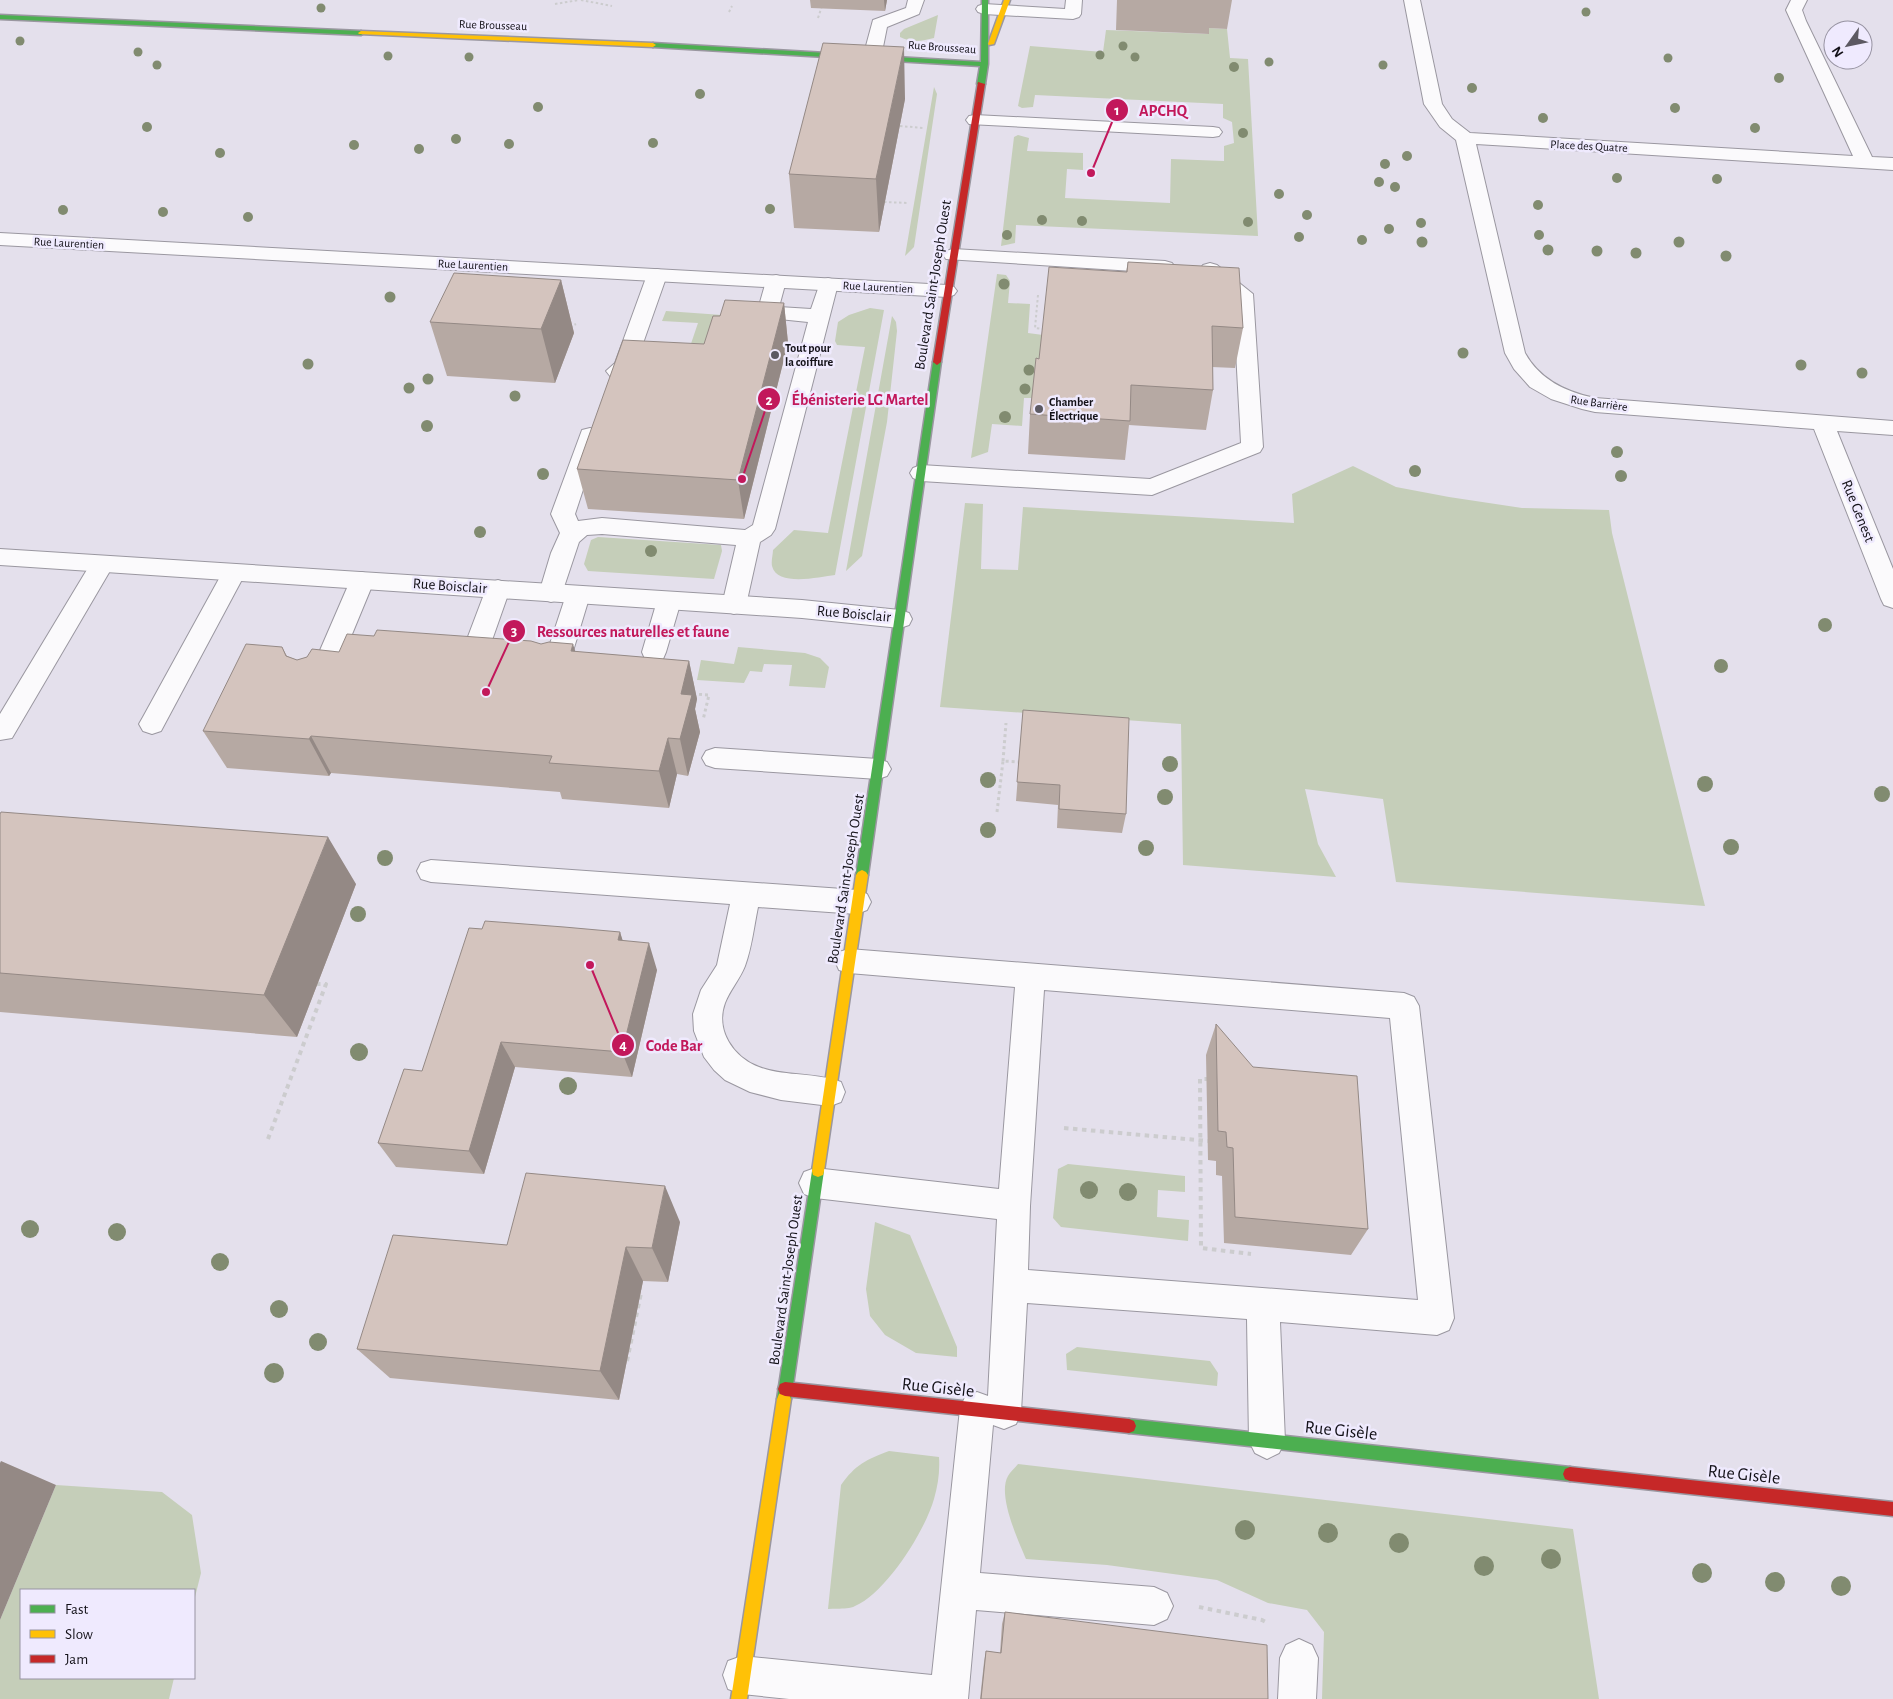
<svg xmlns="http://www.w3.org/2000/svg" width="1893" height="1699" font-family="'Alegreya Sans',sans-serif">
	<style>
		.green { fill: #c5ceb9 }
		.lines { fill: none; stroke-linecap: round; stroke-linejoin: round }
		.lane-casing { stroke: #9a97a0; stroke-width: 2 }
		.street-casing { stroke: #9a97a0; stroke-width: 2 }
		.fast-casing { stroke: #9a97a0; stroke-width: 3 }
		.slow-casing { stroke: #9a97a0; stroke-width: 3 }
		.jam-casing { stroke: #9a97a0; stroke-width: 3 }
		.path-far2 { stroke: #ccccce; stroke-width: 2; stroke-dasharray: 2.5 2.5; stroke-linecap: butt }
		.path-far1 { stroke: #ccccce; stroke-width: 3; stroke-dasharray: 3 3; stroke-linecap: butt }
		.path { stroke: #ccccce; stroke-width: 4; stroke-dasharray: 4.5 4.5; stroke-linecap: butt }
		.lane { fill: #fbfafc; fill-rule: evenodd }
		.street { fill: #fbfafc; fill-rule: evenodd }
		.fast { fill: #4caf50; fill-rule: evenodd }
		.slow { fill: #ffc107; fill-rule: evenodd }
		.jam { fill: #c62828; fill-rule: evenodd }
		.tree { fill: #818b70 }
		.wall { fill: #b6a9a3 }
		.shaded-wall { fill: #948985 }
		.building { fill: #d4c4be; stroke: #948985 }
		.poi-dot { fill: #5c5962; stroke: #efeafe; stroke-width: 2 }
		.labels { text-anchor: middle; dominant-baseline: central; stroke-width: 5; stroke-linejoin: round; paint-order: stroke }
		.far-street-label { font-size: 12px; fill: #131118; stroke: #efeafe }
		.far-poi-label { font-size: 12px; font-weight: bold; fill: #131118; stroke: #efeafe; text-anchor: start }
		.street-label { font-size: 15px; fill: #131118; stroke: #efeafe }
		.near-street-label { font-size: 18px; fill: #131118; stroke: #efeafe }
		.leader { fill: none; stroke: #c2185b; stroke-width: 2 }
		.callout-dot { fill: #c2185b; stroke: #efeafe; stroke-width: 2 }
		.mark-label { font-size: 15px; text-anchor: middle; font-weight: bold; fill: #fff }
		.callout-label { font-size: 16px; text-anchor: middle; font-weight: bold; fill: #c2185b; stroke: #efeafe; stroke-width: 5; stroke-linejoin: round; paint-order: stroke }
	</style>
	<rect width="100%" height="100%" fill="#e4e0ec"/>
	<path class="green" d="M938,15l-4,23c-11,3 -23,5 -34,-1v-4l4,-4z
		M1209,28l18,1 3,29 18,1 10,177 -242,-11 -1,18 -14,3 13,-109 4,-2 11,3 -2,13 56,2v17l-16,-1 -2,29 105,5 1,-44 53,2v-15l10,-3 -2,-21 -9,-4v-14l-188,-9 -2,12 -11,1 -4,-2 12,-60 73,6 3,-22 102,4z
		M934,87l3,7 -23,153 -9,9z
		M997,274l9,1 4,6 -2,22 22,1 -2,29 15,2 -10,63h-9l-2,28 -30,-2 -4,28 -17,6z
		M870,308l14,2 -49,265c-16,2 -58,12 -63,-9 -1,-5 1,-12 1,-16l21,-20 34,3 37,-186 -28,-2 -2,-4 3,-19 11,-7z
		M666,311l70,5 -58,66 20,-59 -36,-2z
		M892,316l4,6 1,9 -10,91 -25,134 -16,15z
		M1353,466l43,21 53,10 73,11 87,2 3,23 93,373 -309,-24 -13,-83 -78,-10 13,55 18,33 -153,-12 -2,-141 -241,-17 25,-204 18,1 -2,65 37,1 5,-63 271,16 -2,-29z
		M598,537l123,8 1,6 -8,28 -126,-8 -4,-7 7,-24z
		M738,647l67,6 15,5 9,9 -4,21 -36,-2 3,-21 -28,-1 -2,8 -12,-1 -6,12 -47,-3 4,-20 33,4z
		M1068,1164l117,12v16l-27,-2 -1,27 32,3 -1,21 -127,-14 -8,-9 5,-49z
		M875,1222l35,13 47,112v10l-41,-4 -31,-18 -15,-19 -4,-27z
		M1077,1347l133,14 8,12 -1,13 -150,-16 -1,-16z
		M889,1451l50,6c1,14 -1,28 -5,42 -9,32 -48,94 -79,107 -7,4 -19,2 -27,3l13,-124c14,-20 26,-26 48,-34z
		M1018,1464l555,65 26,170h-277l2,-67 -17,-22 -39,-7 -51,-23 -110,-15 -81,-6c-8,-19 -29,-64 -18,-83 2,-4 7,-8 10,-12z
		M56,1485l106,7 30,23 9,58 -7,28v-11h-173v88h153l-5,21h-169v-79z"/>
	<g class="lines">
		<defs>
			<path id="lane" d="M908,0h16l-5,14 -32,13 -6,30 -3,4h-12l-3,-4 10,-37 33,-12z
				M1066,0h16l-1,14 -2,3 -6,2 -89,-5 -6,-2 -2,-3 2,-3 6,-2 81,5z
				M975,115l238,12 6,1 3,4 -3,4 -6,1 -244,-13 -3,-4 3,-4z
				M953,249l212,12 7,2 3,4 -3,4 -7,2 -219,-14 -3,-4 3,-4z
				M1210,263l7,2 36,29 10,153 -3,5 -108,43 -231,-14 -8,-3 -3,-5 3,-5 8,-3 229,14 91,-36 -8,-147 -33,-27 3,-4z
				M657,269l7,2 3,4 -32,91c-7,10 -15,13 -25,10l-4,-5 9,-8 32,-88 3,-4z
				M776,275l7,2 3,4 -7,26 32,2 10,-29 7,-2 7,2 3,4 -63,245 -4,6 -11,7 -14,63 -3,6 -9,3 -9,-3 -3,-6 14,-60 -134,-11 -15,1 -8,7 -19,57 -9,3 -9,-3 -3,-6 12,-40 9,-20 -9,-19 31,-84 8,-2 8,2 3,5 -26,79 3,7 24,-3 143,12 8,-5 55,-203 -48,-5 -3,-4 9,-32 3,-4z
				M102,556l8,2 4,6 -102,174 -12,2v-26l94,-156z
				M234,564l8,2 4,6 -85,159 -9,3 -9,-3 -4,-7 4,-7 83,-151z
				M362,572l8,3 4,6 -43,104 -4,7 -9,3 -9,-3 -4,-7 45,-104 4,-6z
				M498,580l9,3 3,6 -26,74 -4,7 -9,2 -9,-2 -4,-7 28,-74 3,-6z
				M578,586l9,3 3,6 -23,76 -4,7 -9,2 -9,-2 -4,-7 25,-76 3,-6z
				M669,592l9,3 3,6 -15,51 -3,7 -9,2 -9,-2 -3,-7 15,-51 3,-6z
				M715,748l163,11 9,3 4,7 -4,7 -9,3 -163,-11 -9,-3 -4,-7 4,-7z
				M431,860l426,30 10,4 4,8 -4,8 -10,4 -99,-7c-4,19 -6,40 -13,59 -5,13 -15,24 -20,37 -10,27 8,54 34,64 26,10 56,5 82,15l4,10 -4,10 -11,4 -49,-6 -31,-8 -25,-12 -11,-10 -10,-13 -10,-26 -1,-17 8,-24 16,-25 13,-61 -299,-22 -10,-3 -4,-8 4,-8z
				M849,949l555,44 10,4 5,9 35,312 -5,12 -12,5 -157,-13 5,119 -6,12 -12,6 -12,-6 -6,-12 -2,-122 -220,-16 -6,109 -5,12 -12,5 -11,-4 -13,148 174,14 13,6 6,13 -6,13 -13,6 -178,-15 -8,89h-179l-47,-5 -14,-5 -5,-14 5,-14 14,-5 190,19 28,-266 5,-12 12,-5 11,4 9,-177 -182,-21 -11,-4 -5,-11 5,-11 11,-4 184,21 16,-202 -166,-14 -10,-3 -4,-9 4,-9zM1044,990l346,28 28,282 -390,-30 2,-64z
				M1299,1639l13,6 6,13 -2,41h-38l2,-41 6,-13z"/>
			<path id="street" d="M1404,0h16l22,104 10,15 18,14 383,23 -67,-146 5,-10h16l-5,10 4,11 66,136 21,1v12l-417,-26 49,209c15,27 41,39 70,45l298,23v14l-56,-4 56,138v39l-9,-3 -3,-6 -67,-170 -219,-17 -13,-3 -31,-10 -21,-12 -16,-18 -9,-16 -49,-213 -16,-13 -16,-23z
				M0,233l947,52 7,2 3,4 -3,4 -7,2 -947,-52z
				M0,549l802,51 98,10 9,3 3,6 -3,6 -9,3 -98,-10 -802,-53z"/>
			<path id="fast" d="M982,0h6v64l-3,20 -4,2 -4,-2 3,-18 -327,-19 -3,-2 3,-2 328,19z
				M0,15l361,16 3,2 -3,2 -361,-16z
				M937,359l4,3 -73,513 -2,3h-8l-2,-3 77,-513z
				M818,1165l5,2 1,4 -33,228 -2,5 -5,2 -5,-2 -2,-5 35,-228 1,-4z
				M1129,1419l441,48 5,2 2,5 -2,5 -5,2 -441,-48 -5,-2 -2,-5 2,-5z"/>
			<path id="slow" d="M1004,0h6l-16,44 -5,1 -1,-1z
				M361,31l292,12 3,2 -3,2 -294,-13 -1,-1z
				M862,870l4,2 2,3 -44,296 -1,4 -5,2 -5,-2 -1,-4 44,-296 2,-3z
				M784,1392l5,2 2,5 -44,300h-16l46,-300 2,-5z"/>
			<path id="jam" d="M978,82l7,2 -44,278 -4,3 -4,-3z
				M785,1382l344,37 5,2 2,5 -2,5 -5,2 -344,-37 -5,-2 -2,-5 2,-5z
				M1570,1467l323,35v14l-323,-35 -5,-2 -2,-5 2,-5z"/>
		</defs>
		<use href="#lane" class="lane-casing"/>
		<use href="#street" class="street-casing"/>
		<use href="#fast" class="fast-casing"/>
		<use href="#slow" class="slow-casing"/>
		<use href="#jam" class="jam-casing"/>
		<path class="path-far2" d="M581,0l31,6
			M555,4l24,-4
			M729,12l3,-6
			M818,18l6,-18
			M900,126l23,2
			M884,202l25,1
			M1038,295l-3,33 9,1
			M570,327l6,-3"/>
		<path class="path-far1" d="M693,694l16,1 -6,25
			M1003,761l3,-38
			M997,812l6,-51 16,1"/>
		<path class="path" d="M1209,1079h-9l1,169 50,6
			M1064,1128l144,13
			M268,1139l58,-155h-9
			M627,1361l14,-68
			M1199,1607l63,13 6,3"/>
		<use href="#lane" class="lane"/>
		<use href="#street" class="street"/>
		<use href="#fast" class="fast"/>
		<use href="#slow" class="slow"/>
		<use href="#jam" class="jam"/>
	</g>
	<g class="tree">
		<circle cx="321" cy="8" r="4.5"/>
		<circle cx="1586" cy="12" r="4.5"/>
		<circle cx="20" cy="41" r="4.5"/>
		<circle cx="1123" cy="46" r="4.5"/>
		<circle cx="138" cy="52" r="4.5"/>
		<circle cx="1100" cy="55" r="4.5"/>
		<circle cx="388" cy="56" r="4.5"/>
		<circle cx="469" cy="57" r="4.5"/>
		<circle cx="1135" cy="57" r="4.5"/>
		<circle cx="1668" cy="58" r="4.5"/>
		<circle cx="1269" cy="62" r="4.5"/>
		<circle cx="157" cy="65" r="4.5"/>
		<circle cx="1383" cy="65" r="4.5"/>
		<circle cx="1234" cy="67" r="5"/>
		<circle cx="1779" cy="78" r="5"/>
		<circle cx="1472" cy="88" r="5"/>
		<circle cx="700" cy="94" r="5"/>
		<circle cx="538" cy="107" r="5"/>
		<circle cx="1675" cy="108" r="5"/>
		<circle cx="1543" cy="118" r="5"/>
		<circle cx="147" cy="127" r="5"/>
		<circle cx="1755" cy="128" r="5"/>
		<circle cx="1243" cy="133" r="5"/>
		<circle cx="456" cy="139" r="5"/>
		<circle cx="653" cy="143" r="5"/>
		<circle cx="509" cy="144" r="5"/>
		<circle cx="354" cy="145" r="5"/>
		<circle cx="419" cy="149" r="5"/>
		<circle cx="220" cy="153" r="5"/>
		<circle cx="1407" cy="156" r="5"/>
		<circle cx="1385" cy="164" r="5"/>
		<circle cx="1617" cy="178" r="5"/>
		<circle cx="1717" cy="179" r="5"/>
		<circle cx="1379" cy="182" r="5"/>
		<circle cx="1395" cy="187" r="5"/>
		<circle cx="1279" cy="194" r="5"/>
		<circle cx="1538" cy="205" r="5"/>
		<circle cx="770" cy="209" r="5"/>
		<circle cx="63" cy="210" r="5"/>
		<circle cx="163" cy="212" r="5"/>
		<circle cx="1307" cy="215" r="5"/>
		<circle cx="248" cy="217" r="5"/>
		<circle cx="1042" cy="220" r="5"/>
		<circle cx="1082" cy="221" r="5"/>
		<circle cx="1248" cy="222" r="5"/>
		<circle cx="1421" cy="223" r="5"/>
		<circle cx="1389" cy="229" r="5"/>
		<circle cx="1007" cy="235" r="5"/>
		<circle cx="1539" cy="235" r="5"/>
		<circle cx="1299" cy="237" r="5"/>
		<circle cx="1362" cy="240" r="5"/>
		<circle cx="1422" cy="242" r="5.5"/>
		<circle cx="1679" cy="242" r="5.5"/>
		<circle cx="1548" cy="250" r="5.5"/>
		<circle cx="1597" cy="251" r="5.5"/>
		<circle cx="1636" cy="253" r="5.5"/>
		<circle cx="1726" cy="256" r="5.5"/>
		<circle cx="1004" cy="284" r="5.5"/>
		<circle cx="390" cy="297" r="5.5"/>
		<circle cx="1463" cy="353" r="5.5"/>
		<circle cx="308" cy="364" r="5.5"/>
		<circle cx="1801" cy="365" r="5.5"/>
		<circle cx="1029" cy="370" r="5.5"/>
		<circle cx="1862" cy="373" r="5.5"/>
		<circle cx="428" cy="379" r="5.5"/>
		<circle cx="409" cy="388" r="5.5"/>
		<circle cx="1025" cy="389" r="5.5"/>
		<circle cx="515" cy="396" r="5.5"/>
		<circle cx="1005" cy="417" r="6"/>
		<circle cx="427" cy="426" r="6"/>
		<circle cx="1617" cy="452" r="6"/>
		<circle cx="1415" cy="471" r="6"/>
		<circle cx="543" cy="474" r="6"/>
		<circle cx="1621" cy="476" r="6"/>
		<circle cx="480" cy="532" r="6"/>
		<circle cx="651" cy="551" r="6"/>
		<circle cx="1825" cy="625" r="7"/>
		<circle cx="1721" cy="666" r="7"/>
		<circle cx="1170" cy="764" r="8"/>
		<circle cx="988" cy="780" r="8"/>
		<circle cx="1705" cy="784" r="8"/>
		<circle cx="1882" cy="794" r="8"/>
		<circle cx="1165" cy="797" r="8"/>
		<circle cx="988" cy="830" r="8"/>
		<circle cx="1731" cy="847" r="8"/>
		<circle cx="1146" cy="848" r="8"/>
		<circle cx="385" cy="858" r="8"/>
		<circle cx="358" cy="914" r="8"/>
		<circle cx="359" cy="1052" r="9"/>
		<circle cx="568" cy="1086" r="9"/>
		<circle cx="1089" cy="1190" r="9"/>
		<circle cx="1128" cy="1192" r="9"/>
		<circle cx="30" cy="1229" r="9"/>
		<circle cx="117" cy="1232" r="9"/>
		<circle cx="220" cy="1262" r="9"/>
		<circle cx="279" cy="1309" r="9"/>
		<circle cx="318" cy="1342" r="9"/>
		<circle cx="274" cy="1373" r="10"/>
		<circle cx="1245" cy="1530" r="10"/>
		<circle cx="1328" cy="1533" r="10"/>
		<circle cx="1399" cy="1543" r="10"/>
		<circle cx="1551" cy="1559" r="10"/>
		<circle cx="1484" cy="1566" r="10"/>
		<circle cx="1702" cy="1573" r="10"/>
		<circle cx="1775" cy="1582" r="10"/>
		<circle cx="1841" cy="1586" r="10"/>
	</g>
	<path class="wall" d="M810,0h77l-2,11 -74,-3z
		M1117,0h115l-5,29 -18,-1v6l-93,-4z
		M905,99l-26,133 -85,-4 -5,-54z
		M1128,262l115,66 -8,40 -23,-1 1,23 -7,40 -77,-5 -4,35 -97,-6 2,-40 9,-55 87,-87z
		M561,280l13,53 -19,50 -108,-7 -17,-54z
		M784,303l4,40 -44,176 -156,-10 -11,-40 127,-125 16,-28z
		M374,636l167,8 34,8 114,9 8,38 -2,10 5,23 -12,44 -11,-2 -8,34 -107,-9 -2,-7 -229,-19 -2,3 -102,-8 -24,-37 79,-84 5,9 10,4 42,-8z
		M1023,710l103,104 -4,19 -65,-5 1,-23 -42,-4z
		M0,814l356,70 -59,153 -297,-25z
		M482,929l138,3 2,8 35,30 -25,107 -117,-10 -31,107 -88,-7 -18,-24 44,-72z
		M1216,1024l152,205 -17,26 -127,-12 -2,-67 -6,-1v-14l-8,-1 -2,-105z
		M680,1222l-12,60 -25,-1 -24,119 -229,-22 -33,-29 150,-104z
		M1005,1612l263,87h-288l4,-37 2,-11 14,2 2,-29z"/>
	<path class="shaded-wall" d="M884,0h3l-2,11z
		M904,47l1,52 -26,133 -3,-53z
		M561,280l13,53 -19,50 -14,-54z
		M784,303l4,40 -44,176 -6,-39z
		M573,644l12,38 -14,-31z
		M689,661l8,38 -2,10 5,23 -12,44 -8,-37 1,-45z
		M311,736l20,37 -2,3 -20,-37z
		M668,738l9,36 -8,34 -10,-37z
		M328,837l28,47 -59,153 -33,-42z
		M620,932l9,28 -11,-20z
		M649,943l8,27 -25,107 -10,-25z
		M501,1042l14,25 -31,107 -15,-23z
		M665,1186l15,36 -12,60 -16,-34z
		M626,1247l17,34 -24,119 -19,-29z
		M1,1461l55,24 -56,135v-157z"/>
	<path class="building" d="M823,43l81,4 -28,132 -87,-5z
		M1128,262l111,6 4,60 -31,-2 1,64 -82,-5 -1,36 -100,-7 6,-56 3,1 10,-92 78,5z
		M454,273l107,7 -20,49 -111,-7z
		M725,300l59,3 -46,177 -161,-11 46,-129 81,4 9,-28h7z
		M377,630l154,11 10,3 8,-2 24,2 -2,7 118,10 -8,33 11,1 -12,44 -12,-1 -9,33 -110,-8 3,-7 -241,-20 -2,3 -106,-8 43,-87 36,3 4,9 11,4 10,-3 5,-8 27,3 8,-18 27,2z
		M1023,710l106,8 -3,96 -67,-5 1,-24 -43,-3z
		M1,812l327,25 -64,158 -264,-22v-159z
		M485,921l79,6 56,5 -2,8 31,3 -27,109 -121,-10 -32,109 -91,-8 26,-74 18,2 47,-143 13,1z
		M1216,1024l37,43 104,9 11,153 -133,-12 -2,-69 -6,-1 -1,-15 -8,-1z
		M526,1173l139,13 -13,62 -26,-1 -26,124 -243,-22 36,-114 114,10z
		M1005,1612l262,33 1,54h-287l5,-48 15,2z"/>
	<g class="poi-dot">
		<circle cx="775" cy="355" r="5"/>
		<circle cx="1039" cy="409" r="5"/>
	</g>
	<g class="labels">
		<g class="far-street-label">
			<text transform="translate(493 25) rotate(2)">Rue Brousseau</text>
			<text transform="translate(942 47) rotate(4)">Rue Brousseau</text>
			<text transform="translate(1589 146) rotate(3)">Place des Quatre</text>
			<text transform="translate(69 243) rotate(3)">Rue Laurentien</text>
			<text transform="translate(473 265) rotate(3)">Rue Laurentien</text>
			<text transform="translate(878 287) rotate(3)">Rue Laurentien</text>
			<text transform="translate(1599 403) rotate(8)">Rue Barrière</text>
		</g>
		<g class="far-poi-label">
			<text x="785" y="348">Tout pour<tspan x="785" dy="14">la coiffure</tspan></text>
			<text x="1049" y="402">Chamber<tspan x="1049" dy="14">Électrique</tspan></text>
		</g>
		<g class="street-label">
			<text transform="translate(933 285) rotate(-81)">Boulevard Saint-Joseph Ouest</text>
			<text transform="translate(1858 511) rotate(68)">Rue Genest</text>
			<text transform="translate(450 586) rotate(4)">Rue Boisclair</text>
			<text transform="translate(854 614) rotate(5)">Rue Boisclair</text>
			<text transform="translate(846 879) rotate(-81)">Boulevard Saint-Joseph Ouest</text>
			<text transform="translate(786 1280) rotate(-82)">Boulevard Saint-Joseph Ouest</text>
		</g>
		<g class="near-street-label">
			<text transform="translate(938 1388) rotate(6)">Rue Gisèle</text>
			<text transform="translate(1341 1431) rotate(6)">Rue Gisèle</text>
			<text transform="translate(1744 1475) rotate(6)">Rue Gisèle</text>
		</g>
	</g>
	<path class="leader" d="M1091 173L1117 110M742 479L769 399M486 692L514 631M590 965L623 1045"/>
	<g class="callout-dot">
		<circle cx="1091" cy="173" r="5"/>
		<circle cx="742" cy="479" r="5"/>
		<circle cx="486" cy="692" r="5"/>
		<circle cx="590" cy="965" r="5"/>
		<circle cx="1117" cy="110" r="12"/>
		<circle cx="769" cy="399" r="12"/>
		<circle cx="514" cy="631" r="12"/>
		<circle cx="623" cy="1045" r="12"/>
	</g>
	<g class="mark-label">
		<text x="1117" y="115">1</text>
		<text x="769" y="405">2</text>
		<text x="514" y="636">3</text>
		<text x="623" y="1050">4</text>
	</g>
	<g class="callout-label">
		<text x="1163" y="116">APCHQ</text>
		<text x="860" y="405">Ébénisterie LG Martel</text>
		<text x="633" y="637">Ressources naturelles et faune</text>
		<text x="674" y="1051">Code Bar</text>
	</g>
	<rect x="20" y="1589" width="175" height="90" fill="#efeafe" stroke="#9793a2"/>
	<rect x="30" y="1605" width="25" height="8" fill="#4caf50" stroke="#9793a2"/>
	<text x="65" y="1614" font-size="15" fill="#131118">Fast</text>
	<rect x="30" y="1630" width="25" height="8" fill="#ffc107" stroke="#9793a2"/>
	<text x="65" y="1639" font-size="15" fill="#131118">Slow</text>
	<rect x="30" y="1655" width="25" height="8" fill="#c62828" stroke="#9793a2"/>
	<text x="65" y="1664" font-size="15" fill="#131118">Jam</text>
	<g transform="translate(1848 45) rotate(237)"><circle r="24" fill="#efeafe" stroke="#9793a2"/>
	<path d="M0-4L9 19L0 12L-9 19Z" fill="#5c5962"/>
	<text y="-8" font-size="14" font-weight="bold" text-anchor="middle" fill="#131118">N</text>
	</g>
</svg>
